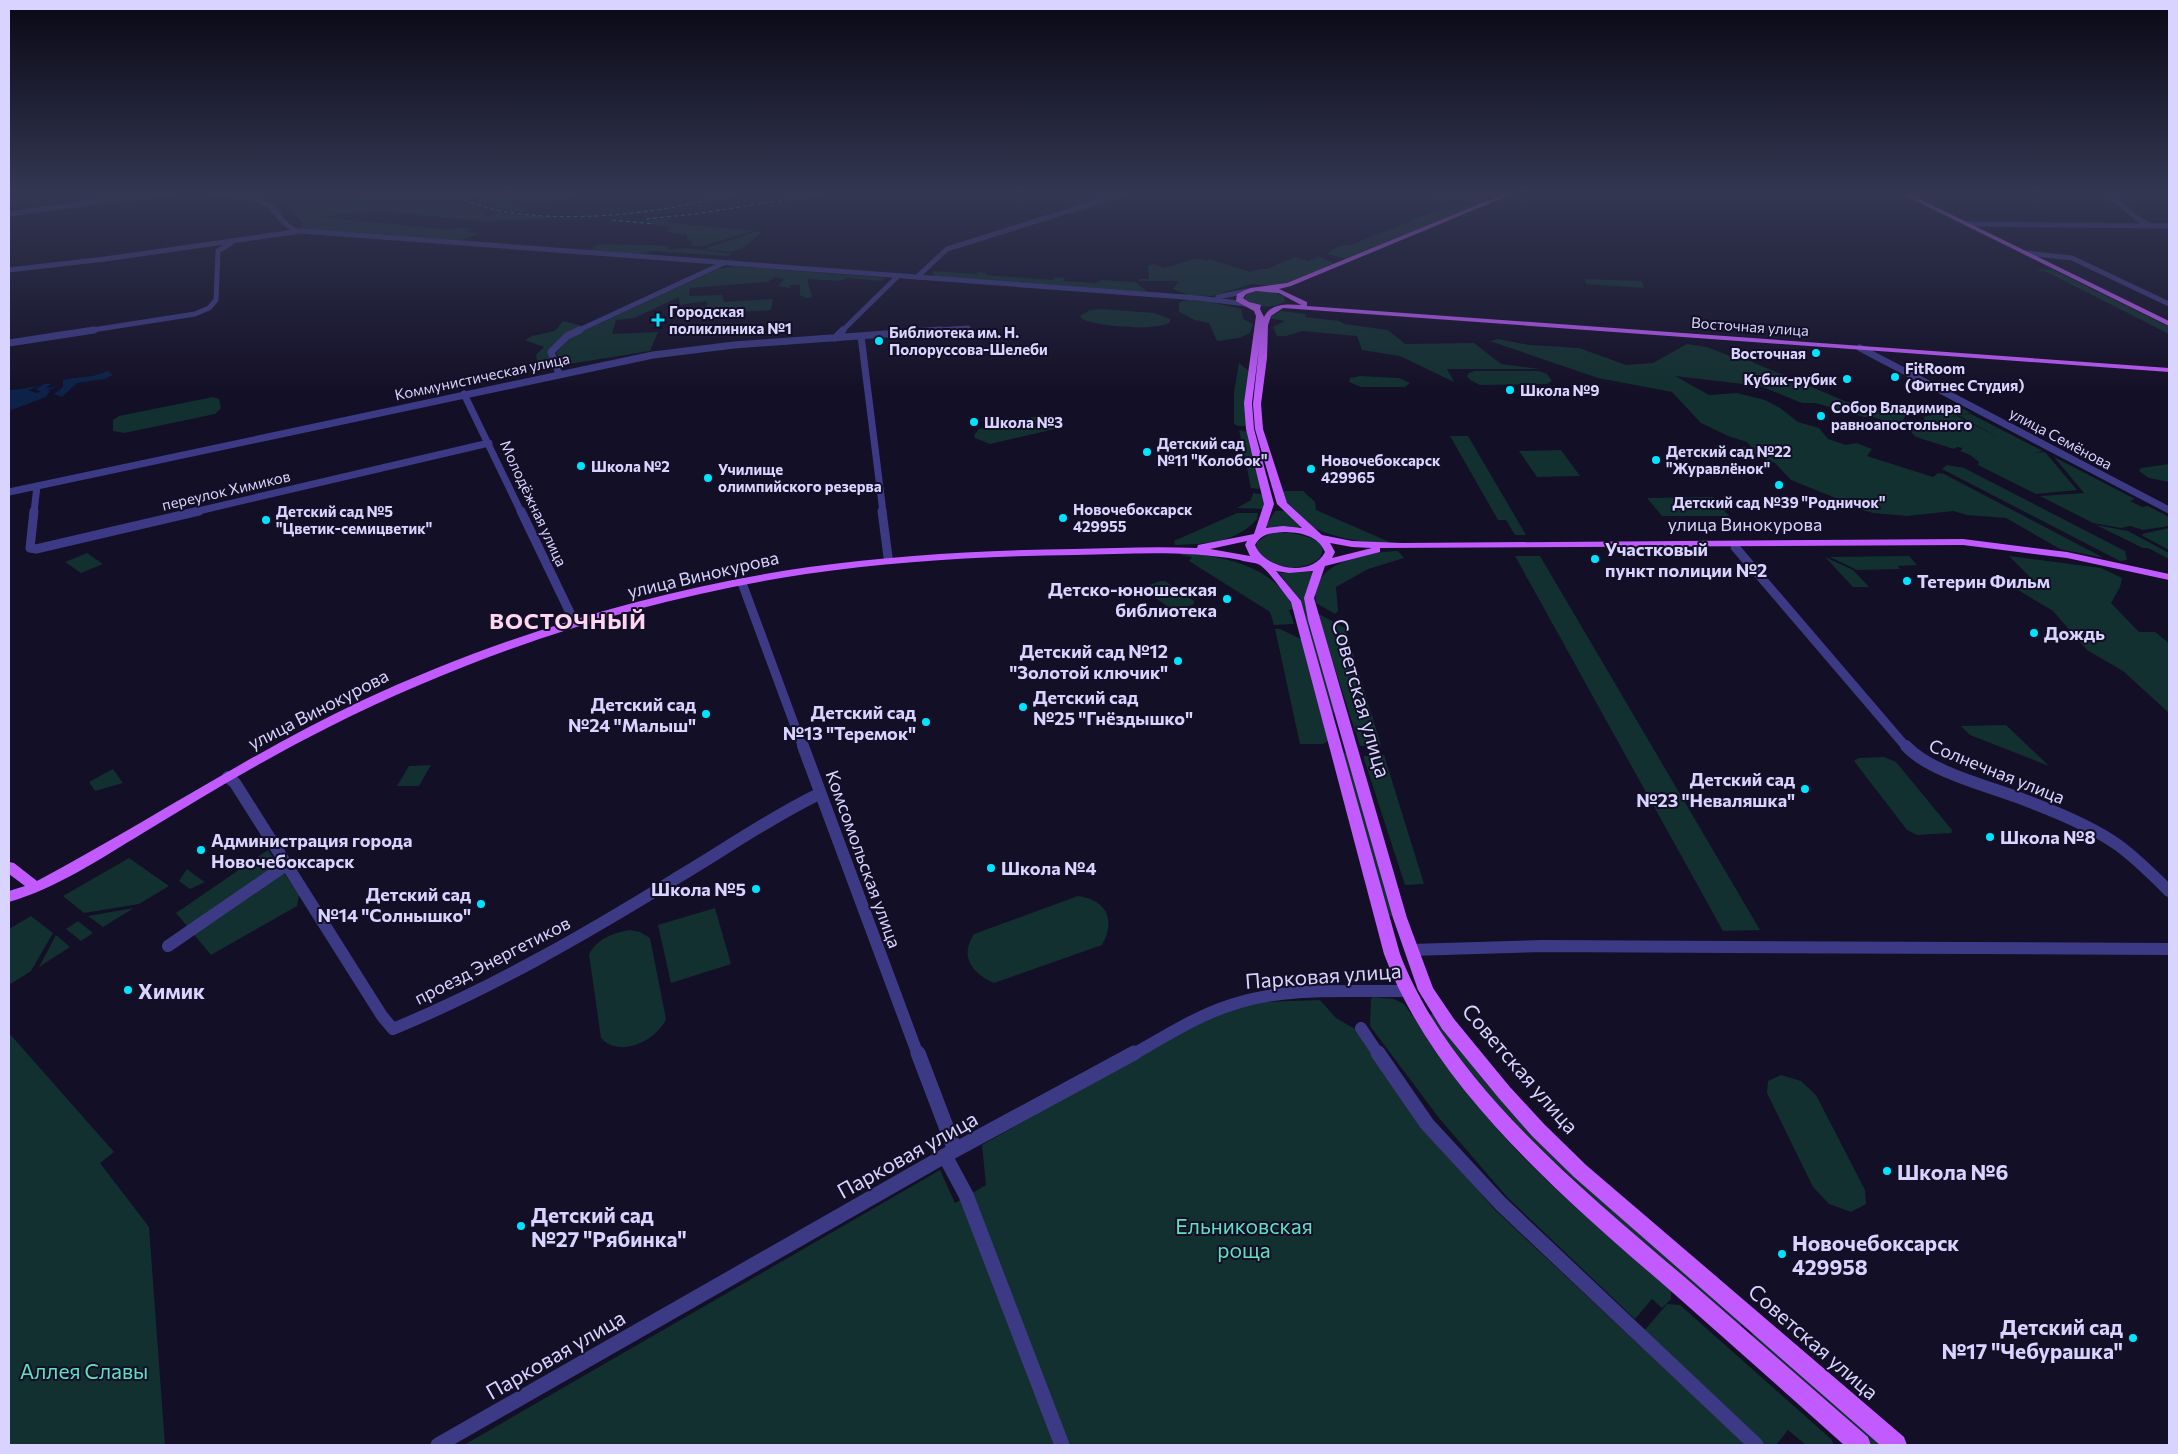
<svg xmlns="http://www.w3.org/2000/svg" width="2178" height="1454" font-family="Commissioner,sans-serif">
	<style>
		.green { fill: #12302f }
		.water { fill: #0c2248 }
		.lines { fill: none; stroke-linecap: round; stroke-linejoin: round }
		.stream { stroke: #0c2248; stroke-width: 1 }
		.minor-far4 { stroke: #3d3a85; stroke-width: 5 }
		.minor-far3 { stroke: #3d3a85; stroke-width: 7 }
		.minor-far2 { stroke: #3d3a85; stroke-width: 9 }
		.minor-far1 { stroke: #3d3a85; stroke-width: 12 }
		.minor { stroke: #3d3a85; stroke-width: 15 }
		.major { fill: #c25bff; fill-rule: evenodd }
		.rail { stroke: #00e5ff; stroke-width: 1; stroke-dasharray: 4 3; stroke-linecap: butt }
		.poi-dot { fill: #00e5ff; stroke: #130f26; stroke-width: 2 }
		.labels { text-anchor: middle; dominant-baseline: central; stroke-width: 4; stroke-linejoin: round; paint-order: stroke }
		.far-poi-label { font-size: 15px; font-weight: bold; fill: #d9d4ff; stroke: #130f26; text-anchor: start }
		.far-street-label { font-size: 15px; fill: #d9d4ff; stroke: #130f26 }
		.street-label { font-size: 18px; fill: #d9d4ff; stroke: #130f26 }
		.poi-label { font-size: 18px; font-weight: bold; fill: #d9d4ff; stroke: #130f26; text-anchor: start }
		.near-street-label { font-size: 21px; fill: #d9d4ff; stroke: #130f26 }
		.near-poi-label { font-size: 21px; font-weight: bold; fill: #d9d4ff; stroke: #130f26; text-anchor: start }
		.near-park-label { font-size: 21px; fill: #5fe0c0; stroke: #130f26 }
		.district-label { font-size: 22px; font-weight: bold; letter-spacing: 1px; fill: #ffd6f0; stroke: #130f26 }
	</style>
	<rect width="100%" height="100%" fill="#130f26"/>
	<path class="green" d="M401,192h42l7,6 -12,4 19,1 -1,2 5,3 12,-2 16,5 -5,5 6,1 8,-4 57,4c-23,4 -44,1 -66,5l-107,-11 -33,2 -31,4 133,13 7,-2 13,1 -5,3 11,2 -17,7 -91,-6 -12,-3 -9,1 -49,-4 5,-5 -14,-16 1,-2 15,-2 9,4 11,-4 18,-1 45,-10z
		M469,192h19l6,7 68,-7h40l-33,4 -50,10 7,6 -15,-1 -32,-9 3,-4z
		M1440,193l32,7 6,5 -132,54 -18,-5c4,-6 16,-10 23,-9l107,-43 -25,-6z
		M670,219l-5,3 88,9 -54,16 -9,-2 3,-4 -6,-2v-4l-21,-3 4,-5 -23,-4v-2h-9z
		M758,231l4,1c-27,23 -24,21 -58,17z
		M607,244l61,2 -1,4 19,-2 46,6 -4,2 -78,-5 -5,3 -55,-3 7,-6z
		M1319,256l16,8 -42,17 -21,5 -20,-2 -40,12 -23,-1 -16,-6 6,-8h-40v-2h10l-1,-13 5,-2 12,4 32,-10 9,3 4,-2 40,13 10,-3h7l28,-12 14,4z
		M735,266l151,12 -4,3 -35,-3 -7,3 -33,-2 5,18 -6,1 -6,-3v-10h-10v3l-12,-2 6,-7 -9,-2 -7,5 -78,6 -1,8 33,-1 2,7 49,-3 -2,11 -87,5v-4l23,-5v-5l-27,4 -1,-8 -45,21 -18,2 -4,14 46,-2 -8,19 -88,14 -6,-12 14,-16 148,-68z
		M2033,270h20l116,57v7l-122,-62z
		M933,271l43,3 2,-2 9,1 -1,2 67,5 2,-3 10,1 -1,3 32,2 6,-3 33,2 13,10 -215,-16z
		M1585,279l57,2 2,7 -58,-4z
		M1257,291l16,1 11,4 1,5c-11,8 -30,7 -40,-2l1,-5z
		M1188,299l17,2 36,8 2,10 10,5 -3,9 -11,5 -22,3 -8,-18 -14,-3 -16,-8v-9z
		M1101,309l53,4 16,6v3c-13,10 -74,4 -88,-3l-2,-3 10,-6z
		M1281,311l25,3 -1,3 34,4 5,3 44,6 17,14 69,-1 27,21 39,5h-93l7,13 -54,-26 -38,-6 -5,-14 -55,-5 -16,5h-9l-4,-9 12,-6 -17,-3z
		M563,321l19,5 -34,27 6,13 -15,3 -3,-14 8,-8 -19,-7 7,-4 23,-5z
		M1498,339l31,6 50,3 47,17 27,-2 34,-19 20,3 28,11 15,3 97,41 18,1 24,9 17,3 -6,10 -28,-8h-8l-49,-14h-13l-42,-17 -85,-10 34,19 28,-2 28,7 15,8 18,14 21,6 9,11 18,6 10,-2 16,6 -5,7 66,21 5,-4 6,1 160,84 -44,-9 -54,-31 -39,-3 -14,-4 -46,5 -34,-3 -21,-6 -4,-4 -57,-23 -16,-17 -33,-13v-3h9l-4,-5 -19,-6 -27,-13 -29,-31 -74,-14 -108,-37z
		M1239,363l10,8 -2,55h-9l-4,-2v-32z
		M1475,371h64l8,3 5,7 -5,3 -67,1 -10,-5 -3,-4 2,-3z
		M1360,376l39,2 11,5 -5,4h-44l-12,-5 1,-4z
		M213,397l6,2 2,9 -6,6 -91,19 -11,-2v-11l6,-4z
		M1960,407l11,6 -22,4 8,-1 42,22 -41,-23 13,-1 72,37 -9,2 11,-1 32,38 -41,4 -58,-29 1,-3 -9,-7 -10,-4 3,-3 -6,-1 -3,2 -38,-12 -6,-6 16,-10 -3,-4 18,-4 -3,-3z
		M1043,415l15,6v6l-3,2 -65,15 -15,-6 -1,-3 5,-6z
		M1239,430l10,2 14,56 -3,1 -9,-1z
		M1450,436h18l58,99h-11l-9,-15h-8z
		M1561,450l19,26 -43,1 -18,-26z
		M2054,457l81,42 -5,2 12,6 6,-1 21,11v9l-26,4 -13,-4 -9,2 -28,-5 -53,-27 44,-3z
		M2169,464v18l-20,-4 -10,-7 2,-3z
		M1947,465l17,3 161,83 2,9 -7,1 -178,-92z
		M1284,491h19l12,11 1,8 78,34c-32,-1 -79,-7 -102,-32 -5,-4 -8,-11 -11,-16z
		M1253,493l12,2 -1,14 -27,-1 14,-8z
		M1713,497l16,19h-67l-15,-18z
		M1275,511h9l17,15 -4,2h-28l-3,-2z
		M1237,513h21l-1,6c-21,24 -51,25 -82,26l-1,-4z
		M2096,525l32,6 41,22v6l-21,-11h-5z
		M2169,528v22l-26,-14 -1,-2z
		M1278,532c10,0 56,5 42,25 -11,15 -47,12 -58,0 -3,-3 -4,-7 -6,-10l1,-5 12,-8z
		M1398,551l6,7 -36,11 -32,18 2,24 -3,3 -19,-11c-7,-42 53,-51 82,-52z
		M1181,552c43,5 94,13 113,57l-5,1 5,14 -20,1 -4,-13 -81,-51 3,-4 -11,-2z
		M87,553l16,11 -22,9 -16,-11z
		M1515,556h25l220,374 -37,1z
		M1909,556l8,9 -19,1 2,3 -43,1 -27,-13z
		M2009,556l92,12 21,10 -2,9 -9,16 28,29h16l14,11v70l-46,-42 -36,-21 -34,-39 -35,-21 5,-6 15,1z
		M1825,557l28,13 16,17h-16z
		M1310,572l3,1 -3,7 26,133h-5l-30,-110 -22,-30z
		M1160,581h5l29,20v3l-15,7h-5l-30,-21v-3z
		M1317,613l28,15 36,117 -21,1z
		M1275,629h5l23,11 27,100 -7,4h-23z
		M2006,725l43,41 -79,-31 -9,-9z
		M1342,753h4l47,163h-5z
		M1384,755l40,129 -19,1 -42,-129z
		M1884,757l12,5 56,68 -1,3 -34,2 -10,-5 -53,-69 5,-3z
		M431,765l-12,21h-22l12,-20z
		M113,769l10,14 -28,8 -6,-9z
		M268,850l31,45 -2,11 -86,49 -35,-42z
		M129,858l40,28 -30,18 -55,9 -21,-17z
		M187,869l16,12 2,1 -15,7 -11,-8z
		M1078,896c29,4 38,24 24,49l-108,38c-22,-10 -35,-26 -20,-49z
		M134,908l-31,19 -15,-11z
		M715,908l16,56 -60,19 -13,-58z
		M31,916l22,17 -22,38 -22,14v-56z
		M78,921l15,12 -12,8 -15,-12z
		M630,930l10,2 10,6 16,81c-9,21 -46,40 -65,19l-12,-84c9,-16 24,-21 41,-24z
		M56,935l14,12 -31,20z
		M1373,997l21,2 10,5c37,51 73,106 117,151 47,48 99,91 150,136v8l-9,9 -10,-9 -17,20 -128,-122 -68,-79 -69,-92 1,-27z
		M1320,1000l16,18 21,12 61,90 77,90 251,235h-1282l476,-275 15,33 31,-18 -4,-40 236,-133 46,-10z
		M1433,1014l56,73 41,44 212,193 -3,5c-97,-85 -202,-167 -280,-271 -11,-14 -21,-29 -31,-43z
		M9,1033l105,119 -14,11 49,64 16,218h-156z
		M1781,1075l20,6 15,14 49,95 1,14 -15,8 -22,-8 -16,-17 -46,-94 1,-12z
		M1667,1304l13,1 151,134 3,6h-28l-18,-15 -12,15h-12l-121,-113z
		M1753,1333l128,112h-9l-122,-107z"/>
	<path class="water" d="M108,371l5,4 -9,4 -27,4 -15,14 -8,-3 9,-7v-7l3,-1 27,-3z
		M44,384h8l-6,3 1,1 12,-2 -11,4 2,1 -4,6 -37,14v-21c10,0 19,-3 30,-4l-11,4 8,3 5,-1 -5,-3z"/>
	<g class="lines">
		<path class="stream" d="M492,202l87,-10"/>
		<path class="minor-far4" d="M214,192c17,3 39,2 54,13 11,8 15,21 29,26
			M1440,192l47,11
			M2105,192l33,27 10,5
			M9,214l163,-22
			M1967,224l202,2
			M2026,253l46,5 97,46
			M9,270l96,-11 196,-28 897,67 48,6
			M917,277l30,-28 182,-57
			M1218,297l29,-6
			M86,331l109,-17 14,-6 7,-8 2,-49 13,-8
			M577,331l147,-68
			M842,331l56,-55
			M922,331l46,-3"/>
		<path class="minor-far3" d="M861,336l22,176
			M835,338l8,-8
			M9,343l85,-13
			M1860,348l309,162
			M559,374l-8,-22 16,-16 13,-6
			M464,394l57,118
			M9,492l644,-137 81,-10 206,-15
			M34,512l3,-26
			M194,512l295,-69"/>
		<path class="minor-far2" d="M34,511l-4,37 6,1 163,-38
			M521,511l53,110
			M882,511l6,46
			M1735,547l172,201
			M742,583l61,165"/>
		<path class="minor-far1" d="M803,746l115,309
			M1906,746c26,28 88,41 124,56 29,11 63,25 88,43 19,14 35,30 51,46
			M228,777l7,6 147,233 11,13c99,-41 191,-94 282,-150 48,-28 94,-61 144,-85
			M168,946l118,-81
			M1411,950l131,-4 627,3
			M1361,1028l18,27
			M1132,1055c32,-18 64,-39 99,-50 55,-19 118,-13 175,-14"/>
		<path class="minor" d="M918,1053l37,97
			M1378,1053l49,71 74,80 255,241
			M945,1156l21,39 96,250
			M438,1445l517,-295 179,-97"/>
		<path class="major" d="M1509,192h8l-226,94 -12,3 28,13v4l862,62v4l-886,-64 -12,8 -3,9 -1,33 -6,46 2,25 24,74 35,32 30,6 50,2 561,-4 104,13 102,22v6l-102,-22 -104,-13 -583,3v4l-55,14 -11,32 93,320 26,70 21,31 55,67 35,38 42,41 318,272 3,8h-27l-306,-268 -42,-41 -35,-40 -55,-67 -24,-39 -25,-72 -85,-298 -4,-22 9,-27 -24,2 -13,-2 25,30 99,353c48,127 186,239 288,326 60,52 120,105 180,157l3,8h-27c-57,-51 -114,-102 -172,-153 -106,-92 -238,-203 -288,-338l-93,-352c-8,-10 -22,-31 -31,-37 -5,-3 -15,-3 -20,-5 -55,-10 -110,-6 -165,-5 -90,1 -180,6 -269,19 -165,25 -328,78 -477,153 -64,32 -125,69 -186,106 -43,26 -86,55 -134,69v-11l16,-5 -16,-12v-12l5,1 23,18c109,-58 212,-127 324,-180 140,-65 294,-112 448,-134 88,-12 176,-17 265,-18 41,-1 82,-3 123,-1l1,-3 56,-11 10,-30 -18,-75 -2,-26 12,-87 -2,-5 -18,-10 1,-7 13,-6 37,-5zM1256,291l23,2 22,12c-14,-1 -30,-2 -37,12l-4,-8 1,-4 -12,-3 -6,-4 3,-4zM1259,348l-6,56 2,25 22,75 25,24 -19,-2 -17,2 8,-24 -20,-75 -2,-26zM1283,532c16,0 35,3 42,20 -13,26 -60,18 -70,-7 6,-11 16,-12 28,-13zM1247,541l-2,4 5,11 -40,-7zM1330,543l22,4 20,1 -40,10 3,-6z
			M1898,192h7l264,129v5z"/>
		<path class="rail" d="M452,192c6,4 13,9 20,11 23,9 48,11 72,13 67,3 132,-6 197,-24
			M646,219l49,-5 141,-22
			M612,220l42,4"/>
	</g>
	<linearGradient id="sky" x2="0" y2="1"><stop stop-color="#0a0815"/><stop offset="0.49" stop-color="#333752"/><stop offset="1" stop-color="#333752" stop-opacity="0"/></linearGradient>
	<rect width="2178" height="395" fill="url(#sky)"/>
	<g class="poi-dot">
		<path d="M655.5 312.5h5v5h5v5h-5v5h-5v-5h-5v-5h5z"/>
		<circle cx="879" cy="341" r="5"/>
		<circle cx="1816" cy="353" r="5"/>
		<circle cx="1895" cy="377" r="5"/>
		<circle cx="1847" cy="379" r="5"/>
		<circle cx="1510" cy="390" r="5"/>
		<circle cx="1821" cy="416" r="5"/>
		<circle cx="974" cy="422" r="5"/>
		<circle cx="1147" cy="452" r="5"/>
		<circle cx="1656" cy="460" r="5"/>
		<circle cx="581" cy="466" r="5"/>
		<circle cx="1311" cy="469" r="5"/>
		<circle cx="708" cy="478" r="5"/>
		<circle cx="1779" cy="485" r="5"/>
		<circle cx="1063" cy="518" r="5"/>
		<circle cx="266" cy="520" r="5"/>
		<circle cx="1595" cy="559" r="5"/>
		<circle cx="1907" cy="581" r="5"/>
		<circle cx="1227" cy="599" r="5"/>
		<circle cx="2034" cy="633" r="5"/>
		<circle cx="1178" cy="661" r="5"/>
		<circle cx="1023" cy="707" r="5"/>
		<circle cx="706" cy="714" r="5"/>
		<circle cx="926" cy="722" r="5"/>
		<circle cx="1805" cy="789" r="5"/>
		<circle cx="1990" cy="837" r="5"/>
		<circle cx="201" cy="850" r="5"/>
		<circle cx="991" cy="868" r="5"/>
		<circle cx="756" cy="889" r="5"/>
		<circle cx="481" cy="904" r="5"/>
		<circle cx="128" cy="990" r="5"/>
		<circle cx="1887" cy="1171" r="5"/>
		<circle cx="521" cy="1226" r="5"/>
		<circle cx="1782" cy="1254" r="5"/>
		<circle cx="2133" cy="1338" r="5"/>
	</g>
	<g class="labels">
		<g class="far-poi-label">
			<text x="669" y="311">Городская<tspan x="669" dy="17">поликлиника №1</tspan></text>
			<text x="889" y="332">Библиотека им. Н.<tspan x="889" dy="17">Полоруссова-Шелеби</tspan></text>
			<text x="1806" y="353" text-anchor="end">Восточная</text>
			<text x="1905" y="368">FitRoom<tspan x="1905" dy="17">(Фитнес Студия)</tspan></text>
			<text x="1837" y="379" text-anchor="end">Кубик-рубик</text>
			<text x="1520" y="390">Школа №9</text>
			<text x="1831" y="407">Собор Владимира<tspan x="1831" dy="17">равноапостольного</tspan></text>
			<text x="984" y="422">Школа №3</text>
			<text x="1157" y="443">Детский сад<tspan x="1157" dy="17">№11 "Колобок"</tspan></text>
			<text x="1666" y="451">Детский сад №22<tspan x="1666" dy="17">"Журавлёнок"</tspan></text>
			<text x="1321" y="460">Новочебоксарск<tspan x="1321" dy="17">429965</tspan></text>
			<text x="591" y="466">Школа №2</text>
			<text x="718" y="469">Училище<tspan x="718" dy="17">олимпийского резерва</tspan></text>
			<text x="1779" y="502" text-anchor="middle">Детский сад №39 "Родничок"</text>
			<text x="1073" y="509">Новочебоксарск<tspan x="1073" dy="17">429955</tspan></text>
			<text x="276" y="511">Детский сад №5<tspan x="276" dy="17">"Цветик-семицветик"</tspan></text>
		</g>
		<g class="far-street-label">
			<text transform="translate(1750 326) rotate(4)">Восточная улица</text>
			<text transform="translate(482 376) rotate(-12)">Коммунистическая улица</text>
			<text transform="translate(2061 438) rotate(28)">улица Семёнова</text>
			<text transform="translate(226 490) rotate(-13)">переулок Химиков</text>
			<text transform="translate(534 503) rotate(65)">Молодёжная улица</text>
		</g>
		<g class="street-label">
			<text x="1745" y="524">улица Винокурова</text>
			<text transform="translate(703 574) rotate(-13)">улица Винокурова</text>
			<text transform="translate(318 709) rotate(-27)">улица Винокурова</text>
			<text transform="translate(1997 771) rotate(22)">Солнечная улица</text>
			<text transform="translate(864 859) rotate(70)">Комсомольская улица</text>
			<text transform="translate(492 960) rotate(-27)">проезд Энергетиков</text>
		</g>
		<g class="poi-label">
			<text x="1605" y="549">Участковый<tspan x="1605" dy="21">пункт полиции №2</tspan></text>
			<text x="1917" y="581">Тетерин Фильм</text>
			<text x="1217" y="589" text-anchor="end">Детско-юношеская<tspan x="1217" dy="21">библиотека</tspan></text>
			<text x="2044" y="633">Дождь</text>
			<text x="1168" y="651" text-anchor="end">Детский сад №12<tspan x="1168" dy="21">"Золотой ключик"</tspan></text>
			<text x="1033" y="697">Детский сад<tspan x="1033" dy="21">№25 "Гнёздышко"</tspan></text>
			<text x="696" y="704" text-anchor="end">Детский сад<tspan x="696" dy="21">№24 "Малыш"</tspan></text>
			<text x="916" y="712" text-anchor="end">Детский сад<tspan x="916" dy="21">№13 "Теремок"</tspan></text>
			<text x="1795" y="779" text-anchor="end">Детский сад<tspan x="1795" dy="21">№23 "Неваляшка"</tspan></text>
			<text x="2000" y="837">Школа №8</text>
			<text x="211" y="840">Администрация города<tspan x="211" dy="21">Новочебоксарск</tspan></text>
			<text x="1001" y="868">Школа №4</text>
			<text x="746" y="889" text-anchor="end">Школа №5</text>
			<text x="471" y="894" text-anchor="end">Детский сад<tspan x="471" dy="21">№14 "Солнышко"</tspan></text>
		</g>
		<g class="near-street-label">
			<text transform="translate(1362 698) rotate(74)">Советская улица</text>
			<text transform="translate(1323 975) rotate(-4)">Парковая улица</text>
			<text transform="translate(1521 1068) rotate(49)">Советская улица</text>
			<text transform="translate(907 1154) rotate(-29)">Парковая улица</text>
			<text transform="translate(1814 1341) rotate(41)">Советская улица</text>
			<text transform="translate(555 1354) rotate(-30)">Парковая улица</text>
		</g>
		<g class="near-poi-label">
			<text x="138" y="990">Химик</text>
			<text x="1897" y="1171">Школа №6</text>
			<text x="531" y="1214">Детский сад<tspan x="531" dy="24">№27 "Рябинка"</tspan></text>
			<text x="1792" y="1242">Новочебоксарск<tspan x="1792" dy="24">429958</tspan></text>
			<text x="2123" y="1326" text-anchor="end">Детский сад<tspan x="2123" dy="24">№17 "Чебурашка"</tspan></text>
		</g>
		<g class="near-park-label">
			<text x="1244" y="1225">Ельниковская<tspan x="1244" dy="24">роща</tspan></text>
			<text x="84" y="1370">Аллея Славы</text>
		</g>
		<g class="district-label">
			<text x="568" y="620">ВОСТОЧНЫЙ</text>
		</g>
	</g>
	<rect width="2178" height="1454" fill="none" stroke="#d9d4ff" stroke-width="20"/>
</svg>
